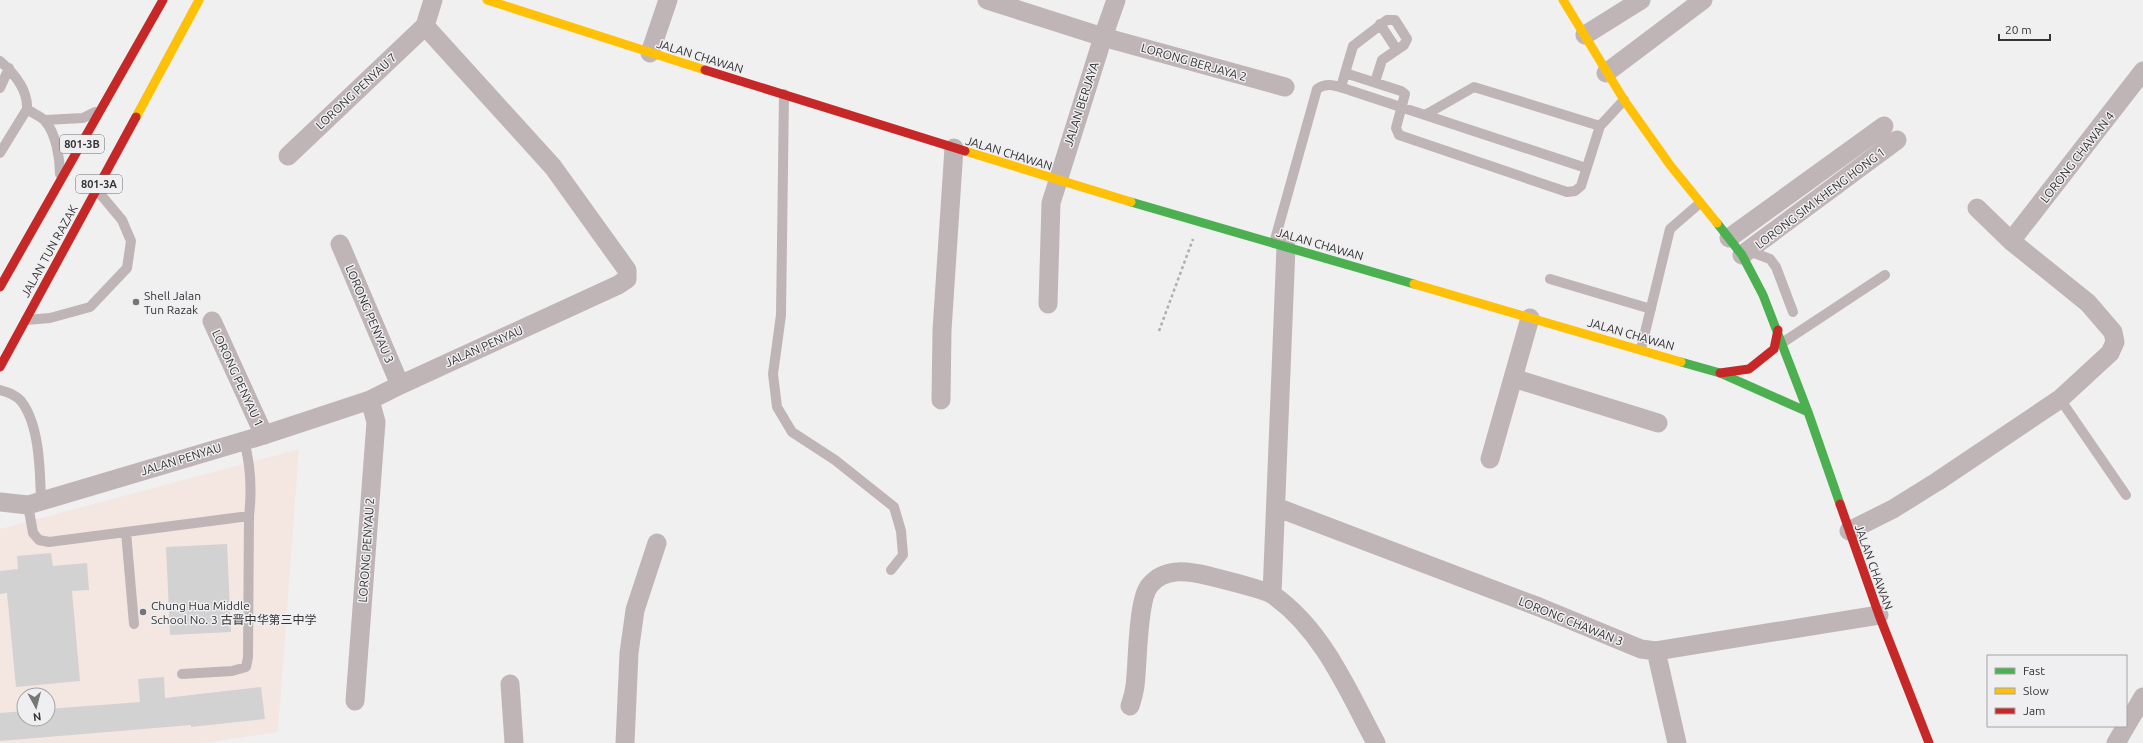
<svg xmlns="http://www.w3.org/2000/svg" width="2143" height="743" font-family="Ubuntu,'Noto Sans SC',sans-serif">
	<style>
		.education { fill: #f4e7e2; fill-rule: evenodd }
		.building { fill: #d2d2d3 }
		.lines { fill: none; stroke-linecap: round; stroke-linejoin: round }
		.path { stroke: #b4acad; stroke-width: 2.5; stroke-dasharray: 3 3; stroke-linecap: butt }
		.lane { stroke: #c0b5b6; stroke-width: 10 }
		.street { stroke: #c0b5b6; stroke-width: 19 }
		.fast { stroke: #4caf50; stroke-width: 9 }
		.slow { stroke: #ffc107; stroke-width: 9 }
		.jam { stroke: #c62828; stroke-width: 9 }
		.poi-dot { fill: #767677; stroke: #efeff2; stroke-width: 1.5 }
		.labels { text-anchor: middle; dominant-baseline: central; stroke-width: 3; stroke-linejoin: round; paint-order: stroke }
		.shield { fill: #efeff2; stroke: #6c6c6e; stroke-width: 1 }
		.shield-label { font-size: 11px; font-weight: bold; fill: #343435 }
		.street-label { font-size: 12px; fill: #343435; stroke: #efeff2 }
		.poi-label { font-size: 12px; fill: #343435; stroke: #efeff2; text-anchor: start }
	</style>
	<rect width="100%" height="100%" fill="#f0f0f1"/>
	<path class="education" d="M299,449l-21,283 -73,11h-205v-214zM24,695h24v24h-24z"/>
	<path class="building" d="M227,544l4,88 -61,3 -4,-88z
		M51,553l2,13 34,-3 2,27 -17,1 8,90 -64,6 -9,-94 -7,1v-23l18,-2 -1,-13z
		M164,677l1,21 96,-11 4,32 -74,8v-2l-191,16v-28l24,-2v8h24v-10l92,-7 -2,-23z"/>
	<g class="lines">
		<path class="path" d="M1159,331l34,-92"/>
		<path class="lane" d="M1380,24l17,26
			M0,61c14,12 28,29 27,48l-27,44
			M1345,73l8,-27 34,-26h8l12,19 -3,6 -22,15 -7,22
			M1341,87l4,-14 56,18 4,3 -9,34 3,7 168,57 8,-1 6,-5 19,-60 24,-26
			M0,88l9,-20
			M784,94l-3,221 -8,59 4,33 15,25 43,28 59,47 7,24 2,24 -12,15
			M27,109c5,4 14,7 18,12 11,12 15,38 15,53
			M1425,115l49,-28 126,39
			M45,120l38,-2 12,-6
			M1274,243l43,-154c11,-8 23,-2 35,2l234,77
			M1749,251l21,8 6,8 17,45
			M1550,279l101,30
			M26,320l24,-2 40,-11 37,-39 4,-27 -9,-21 -26,-31
			M1782,343l103,-68
			M1641,349l29,-120 30,-26
			M0,390c8,2 16,5 21,11 19,24 19,71 20,100
			M2060,399l66,96
			M28,505l5,28 6,7 10,2 200,-26c3,-26 2,-50 -5,-75
			M126,532l8,92
			M182,674l50,-3 14,-4 2,-10 1,-141"/>
		<path class="street" d="M987,0l116,37 182,50
			M425,26l8,-26
			M1585,35l56,-35
			M650,53l18,-53
			M1606,73l97,-73
			M288,156l137,-130
			M1729,238l155,-112
			M2011,241l132,-170
			M340,244l60,141
			M1742,255l155,-115
			M1048,304l3,-101 52,-166 13,-37
			M212,321l52,114
			M1513,378l145,45
			M941,400l1,-70 12,-182
			M1490,459l40,-141
			M0,502l28,3 236,-70 106,-35 30,-15 218,-100 9,-6v-9l-74,-103 -128,-141
			M1276,507l263,100 102,42 15,2 223,-36
			M1849,531l44,-22 45,-28 122,-82 50,-46 5,-11 -2,-10 -25,-29 -77,-62 -34,-33
			M1272,594l14,-347
			M1656,651l21,92
			M510,684l4,59
			M355,701l21,-279 -6,-22
			M1130,706c2,-6 4,-13 5,-20 3,-22 2,-87 15,-101 15,-18 39,-14 59,-9 12,3 57,14 64,19 50,35 75,96 103,148
			M2126,726l17,-29
			M625,743l4,-90 6,-43 22,-67
			M2116,743l10,-17"/>
		<path class="fast" d="M1131,202l283,82
			M1717,223l25,32 21,40 45,117 32,92
			M1681,362l39,11 88,39"/>
		<path class="slow" d="M487,0l218,70
			M1563,0l61,100 46,65 47,58
			M136,117l63,-117
			M965,151l166,51
			M1414,284l267,78"/>
		<path class="jam" d="M705,70l260,81
			M0,287l163,-287
			M0,367l136,-250
			M1720,373l29,-4 25,-20 4,-19
			M1840,504l39,111 50,128"/>
	</g>
	<g class="poi-dot">
		<circle cx="136" cy="302" r="4"/>
		<circle cx="143" cy="612" r="4"/>
	</g>
	<g class="labels">
		<g class="shield">
			<rect x="60" y="135" width="44" height="18" rx="3"/>
			<rect x="76" y="175" width="46" height="18" rx="3"/>
		</g>
		<g class="shield-label">
			<text x="82" y="144">801-3B</text>
			<text x="99" y="184">801-3A</text>
		</g>
		<g class="street-label">
			<text transform="translate(700 56) rotate(17)">JALAN CHAWAN</text>
			<text transform="translate(1194 62) rotate(16)">LORONG BERJAYA 2</text>
			<text transform="translate(356 91) rotate(-43)">LORONG PENYAU 7</text>
			<text transform="translate(1081 104) rotate(-72)">JALAN BERJAYA</text>
			<text transform="translate(1009 153) rotate(17)">JALAN CHAWAN</text>
			<text transform="translate(2077 157) rotate(-52)">LORONG CHAWAN 4</text>
			<text transform="translate(1820 198) rotate(-37)">LORONG SIM KHENG HONG 1</text>
			<text transform="translate(1320 244) rotate(16)">JALAN CHAWAN</text>
			<text transform="translate(49 251) rotate(-61)">JALAN TUN RAZAK</text>
			<text transform="translate(370 314) rotate(67)">LORONG PENYAU 3</text>
			<text transform="translate(1631 334) rotate(16)">JALAN CHAWAN</text>
			<text transform="translate(484 346) rotate(-24)">JALAN PENYAU</text>
			<text transform="translate(238 378) rotate(65)">LORONG PENYAU 1</text>
			<text transform="translate(181 459) rotate(-17)">JALAN PENYAU</text>
			<text transform="translate(366 550) rotate(-86)">LORONG PENYAU 2</text>
			<text transform="translate(1874 567) rotate(70)">JALAN CHAWAN</text>
			<text transform="translate(1571 621) rotate(22)">LORONG CHAWAN 3</text>
		</g>
		<g class="poi-label">
			<text x="144" y="295">Shell Jalan<tspan x="144" dy="14">Tun Razak</tspan></text>
			<text x="151" y="605">Chung Hua Middle<tspan x="151" dy="14">School No. 3 古晋中华第三中学</tspan></text>
		</g>
	</g>
	<rect x="1987" y="655" width="140" height="72" fill="#efeff2" stroke="#a4a4a6"/>
	<rect x="1995" y="668" width="20" height="6" fill="#4caf50" stroke="#a4a4a6"/>
	<text x="2023" y="675" font-size="12" fill="#343435">Fast</text>
	<rect x="1995" y="688" width="20" height="6" fill="#ffc107" stroke="#a4a4a6"/>
	<text x="2023" y="695" font-size="12" fill="#343435">Slow</text>
	<rect x="1995" y="708" width="20" height="6" fill="#c62828" stroke="#a4a4a6"/>
	<text x="2023" y="715" font-size="12" fill="#343435">Jam</text>
	<g transform="translate(36 707) rotate(173)"><circle r="19" fill="#efeff2" stroke="#a4a4a6"/>
	<path d="M0-3L7 15L0 10L-7 15Z" fill="#767677"/>
	<text y="-6" font-size="11" font-weight="bold" text-anchor="middle" fill="#343435">N</text>
	</g>
	<path d="M1999 34v6h51v-6" fill="none" stroke="#343435" stroke-width="2"/>
	<text x="2005" y="34" font-size="12" fill="#343435" stroke="#efeff2" stroke-width="3" paint-order="stroke">20 m</text>
</svg>
